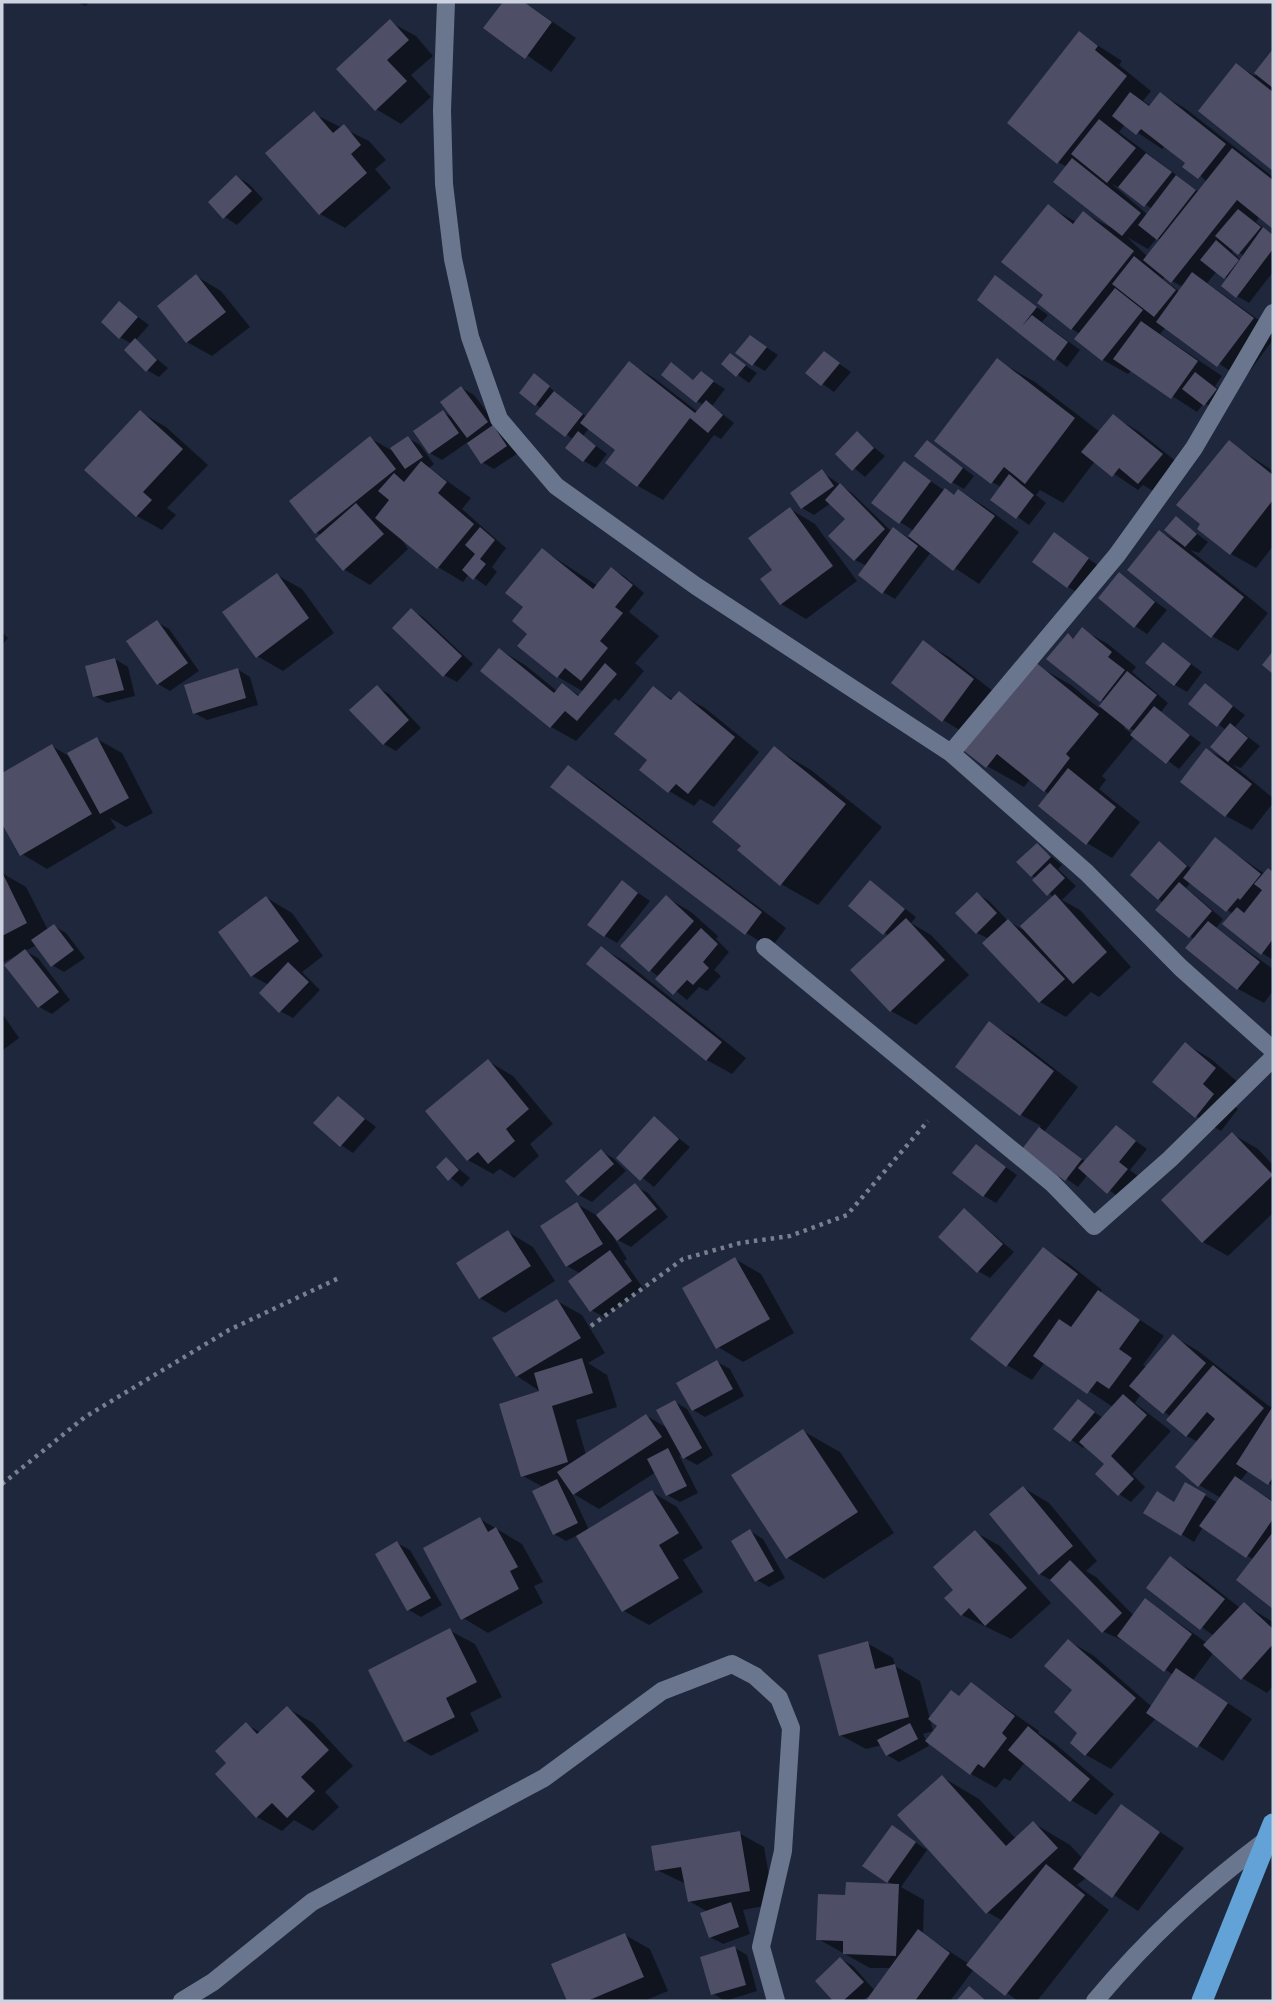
<svg xmlns="http://www.w3.org/2000/svg" width="1275" height="2003" font-family="Arial,sans-serif">
	<style>
		.shadow { fill: #0007; fill-rule: evenodd }
		.building { fill: #4e4e66 }
		.lines { fill: none; stroke-linecap: round; stroke-linejoin: round }
		.path { stroke: #788090; stroke-width: 4.5; stroke-dasharray: 3.5 5; stroke-linecap: butt }
		.street { stroke: #6a768d; stroke-width: 18 }
		.highway { stroke: #62a2d6; stroke-width: 21 }
	</style>
	<rect width="100%" height="100%" fill="#1e273b"/>
	<path class="shadow" d="M77,2h14l-6,4z
		M505,2h19l52,36 -25,34 -65,-45z
		M390,22l26,14 17,20 -22,19 20,22 -30,27 -25,-15z
		M1080,34l42,27 -3,4 32,26 -8,10 8,5 10,-12 25,15 87,68v49l-13,-10 -4,6 17,13v37l-24,31 -12,-7 -9,-17 -11,-8 -10,12 66,47v10l-30,40 -77,-53 -6,7 62,42 -7,10 13,11 -11,14 -13,-8 -7,9 -65,-42 -4,4 -25,-14 -27,-21 4,-5 -8,-5 -26,-35 2,-88 28,16 7,-9 35,18 -51,-64 -9,-5zM1125,124l37,25 3,-3 22,17 20,19 -8,10 -80,-60zM1112,184l19,10 21,15 -4,6zM1127,237l21,12 9,-11 4,2 -13,17zM1234,249l10,7 -3,4 -9,-8zM1165,277l18,10 -3,5 -17,-13z
		M1273,52v117l-73,-58 37,-46 18,11z
		M314,114l55,27 17,19 -11,9 16,19 -46,40 -25,-14z
		M237,177l12,7 14,15 -26,26 -12,-8 -15,-15z
		M196,276l25,15 29,36 -38,29 -25,-14z
		M996,278l52,37 -6,7 38,28 -13,17 -88,-67z
		M119,303l30,22 -14,16 33,27 -9,9 -12,-7 -15,-26 -12,-7z
		M751,337l27,18 -13,16 -12,-7z
		M824,353l27,19 -17,20 -27,-19z
		M730,355l27,18 -8,10 -26,-19z
		M998,361l37,21 65,50 13,-16 25,15 49,39 -23,27 -21,-12 -5,5 -43,-29 -32,42 -23,-13 -4,5 10,8 -17,22 -37,-26 9,-12 -9,-5z
		M629,363l25,15 44,34 6,-7 -7,-4 -26,-36 24,16 6,-7 24,15 -13,17 22,17 -13,16 -7,-4 -51,65 -25,-14 -21,-36 -28,-22 -6,8 24,18 -11,14 -12,-7 -17,-13 6,-8 -37,-36 -1,-28 52,41z
		M462,388l12,7 44,58 -24,16 -12,-7 -14,-20 -26,18 -12,-7 13,-41 12,7z
		M140,412l26,15 42,38 -41,43 9,7 -14,15 -25,-14z
		M857,434l28,22 -20,21 -28,-23z
		M370,438l21,12 17,-12 12,7 14,19 -5,4 42,30 -9,11 44,39 -14,19 5,5 -11,14 -17,-12 -6,8 -25,-15 -40,-33 10,15 -38,36 -25,-15 -27,-31 4,-3 -6,-4z
		M1229,442l44,29v75l-17,22 -25,-14z
		M939,450l35,26 -10,13 -12,-7z
		M904,463l41,28 10,5 4,-5 25,15 35,26 -40,52 -48,-32 -36,47 -12,-7 -16,-26 -12,-6 -7,-41 -17,-16 -17,12 -12,-7 20,-36 30,21 40,39 2,-3 15,9 5,-7 -14,-9z
		M790,509l25,15 42,57 -51,38 -25,-15 -6,-33z
		M1176,518l32,24 -9,11 -9,-3 78,63 -30,38 -26,-15 -52,-104 22,12z
		M1054,534l46,33 -20,27 -12,-7z
		M543,550l55,36 14,-17 12,7 20,17 -15,19 30,24 -24,27 9,8 -25,30 -4,-3 -39,43 -25,-14 -68,-56 17,-21 25,15 32,26 5,-6 18,11 4,-4 -26,-15 -29,-44 -4,-26z
		M277,575l25,14 32,44 -51,38 -26,-15z
		M1119,575l48,35 -20,24 -12,-8z
		M411,610l12,7 50,47 -16,18 -13,-7z
		M157,622l12,7 30,42 -29,20 -12,-7z
		M1083,630l25,14 28,23 -4,5 36,31 -7,9 40,31 -22,26 -44,-33 -33,40 4,4 -7,9 41,33 -28,36 -25,-15 -38,-49 -19,-15 -6,8 -37,-21 47,-102 37,21 28,23 5,-6 -36,-66 7,3zM1125,726l10,5 -2,4 -9,-7z
		M2,632l6,6 -6,7z
		M924,643l25,14 49,38 -30,40 -25,-15z
		M1164,644l38,28 -15,20 -12,-7z
		M115,659l13,8 7,29 -28,7 -12,-7z
		M237,669l13,8 8,28 -51,15 -13,-7z
		M1205,685l40,30 -10,12 25,19 -19,22 -8,-3 40,33v5l-21,27 -26,-14 -44,-34 25,-32 22,11 -17,-14 14,-17 -35,-26z
		M377,687l12,7 32,34 -25,23 -12,-7z
		M653,688l21,12 6,-6 25,14 54,44 -45,55 -14,-8 -6,7 -25,-15 -19,-31z
		M97,739l25,14 31,60 -27,14 -16,-9 6,10 -69,41 -25,-15 -20,-33v-46l50,-29 20,12z
		M774,748l37,22 71,57 -64,78 -37,-21z
		M568,767l25,15 193,146 -15,20 -25,-15z
		M1215,840l50,34 3,-4 5,3v87l-11,-7 -29,-39 -42,-32 -5,6 37,31 -7,9 57,41v22l-9,12 -26,-14 -50,-41 6,-8 -35,-41v-55l33,25z
		M1037,845l25,20 -4,4 18,17 -14,14 18,10 51,57 -32,30 -8,-5 -25,25 -26,-15 -56,-59 5,-4 -12,-6v-39l12,7 19,20 19,11 26,-35 -21,-22z
		M2,873l24,14 22,43 6,-4 12,7 19,25 -21,14 -12,-7 -15,-20 -12,6 13,7 32,42 -18,14 -13,-7 -33,-41 12,-11 -16,8z
		M622,882l28,19 -33,42 -12,-7z
		M870,882l46,35 -5,6 20,12 38,40 -53,50 -25,-14 -2,-75 -39,-30z
		M666,897l25,15 27,24 -2,3 13,13 -15,18 7,6 -14,15 -8,-4 -12,13 -37,-30z
		M267,898l25,15 31,43 -21,16 18,18 -27,28 -13,-7 -11,-26 -17,-9z
		M602,948l25,15 119,95 -14,16 -25,-14 -118,-96z
		M2,1013l17,25 -16,12 -1,-1z
		M990,1024l25,14 63,49 -34,45 42,30 30,-35 31,22 -17,21 9,7 -18,22 -33,-25 -10,13 -54,-39 17,-22 -20,-11z
		M1186,1044l25,15 29,25 -13,16 11,9 -17,22 -25,-15z
		M488,1061l25,15 40,48 -23,20 9,12 -25,22 -14,-9 -7,5 -25,-14z
		M338,1098l38,29 -23,26 -12,-8z
		M654,1119l36,28 -36,40 -36,-29z
		M1232,1134l26,15 15,16v48l-45,43 -25,-14 -40,-42z
		M976,1146l41,29 -21,28 -12,-7z
		M601,1151l12,7 13,13 -34,31 -13,-7 -12,-14z
		M447,1159l23,19 -8,9 -24,-20z
		M635,1186l13,7 20,24 -37,30 -17,-9 13,21 -3,2 19,27 -39,29 -13,-7 -10,-36 -14,-8 10,-62 21,12z
		M965,1210l49,42 -24,26 -12,-7z
		M508,1232l25,15 22,34 -50,32 -25,-15z
		M1043,1249l25,14 34,27 -2,3 64,43 -21,29 4,2 26,-31 25,15 75,58v77l-24,-16 -9,11 33,20v106l-35,-27 16,-20 -51,-33 -9,15 -49,-30 29,-8 12,-20 32,19 3,-5 -22,-13 -1,-43 -11,-6 -16,-19 -30,-23 -6,9 36,28 -39,43 13,13 -14,15 -12,-8 -12,-30 -22,-19 -2,3 -27,-19 22,-28 25,17 10,-11 -68,-45 -13,18 -25,-15z
		M735,1259l26,15 33,59 -51,29 -25,-15z
		M557,1301l25,14 23,38 -17,10 19,12 10,32 -41,13 10,35 61,-39 22,13 6,-27 12,7 26,46 -16,10 -18,-10 19,38 -18,9 -13,-7 -11,-23 -57,37 -27,-16 17,37 63,-38 25,15 26,41 -20,12 20,32 -54,33 -25,-14 -46,-76 -12,6 -12,-7 -11,-47 -20,-11 18,-84 -24,-16z
		M717,1362l13,7 14,27 -39,21 -12,-7z
		M803,1431l37,21 54,81 -70,46 -36,-21 -55,-82z
		M1024,1488l25,15 48,58 -11,10 10,6 38,39 12,-16 61,43 7,-7 -66,-48 22,-30 26,15 44,35 4,-4 29,18v64l-6,7 -25,-15 -28,-26 -21,28 59,39 -29,42 -67,-43 -45,51 -25,-14 -6,-22 -11,-92 25,15 58,51 21,-32 -42,-31 -27,-12 -48,-49 -16,-9z
		M480,1519l42,25 21,38 -9,4 9,17 -55,30 -25,-15z
		M750,1531l13,8 22,39 -16,9 -12,-7z
		M975,1532l25,14 51,57 -40,36 -49,-24 -15,-17 9,-8z
		M397,1543l13,7 32,55 -21,12 -12,-7z
		M449,1630l26,14 27,53 -32,16 9,18 -48,25 -25,-15z
		M867,1643l26,15 2,8 25,15 13,50 -10,3 6,12 -30,16 -12,-7 -5,-10 -16,4 -26,-14z
		M971,1684l68,47 -1,2 16,10 60,51 -18,21 -25,-15 -46,-38 -15,19 -6,-3 -8,10 -25,-14z
		M287,1708l26,15 40,43 -28,26 14,15 -26,24 -19,-11 -12,11 -25,-14 -28,-54 17,-39 15,9z
		M942,1777l37,22 37,40 17,-16 37,22 13,14 39,-53 62,42 -46,63 -51,-34 -10,8 32,25 -72,91h-19l-44,-32 -24,32h-77l-6,-4 -4,4h-28l-18,-19 24,-23 12,7 22,25 17,-23h-22l-52,-29 28,-42 48,-12 -7,-4 6,-54 34,23 -26,37 23,13 -1,34 46,30 34,-43 -16,-9z
		M739,1833l25,14 10,57 -31,6 7,24 -27,10 -13,-7 -2,-25 -19,-11 -3,-17 -29,-14z
		M625,1935l25,14 18,42 -24,10h-75l-15,-36z
		M735,1948l12,7 10,36 -32,10 -13,-8z"/>
	<path class="building" d="M503,2h21l28,20 -27,37 -42,-31z
		M390,19l19,21 -22,20 20,21 -32,30 -39,-42z
		M1079,31l19,15 -3,4 32,26 -70,88 -50,-41z
		M1273,49v39l-19,-15z
		M1236,63l37,29v79l-75,-60z
		M1130,92l19,14 11,-14 66,52 -28,35 -16,-12 3,-4 -44,-34 -5,6 -24,-19z
		M314,111l19,22 11,-9 17,21 -10,9 16,19 -48,42 -54,-62z
		M1099,119l37,29 -29,35 -36,-29z
		M1232,148l41,32v49l-36,-29 -66,83 -28,-23z
		M1146,153l26,19 -28,35 -26,-20z
		M1072,158l69,55 -19,23 -69,-54z
		M236,175l16,16 -29,28 -15,-17z
		M1176,175l20,15 -39,50 -19,-15z
		M1048,204l25,20 10,-13 51,40 -63,79 -34,-27 6,-8 -42,-33z
		M1238,209l23,18 -23,28 -23,-19z
		M1263,227l10,8v14l-37,49 -15,-12z
		M1216,240l23,20 -15,19 -24,-19z
		M1134,256l42,34 -22,27 -42,-33z
		M1192,272l62,46 -37,49 -61,-45z
		M196,274l30,38 -40,31 -29,-37z
		M995,275l42,32 -15,19 10,-11 36,27 -14,19 -77,-61z
		M1115,288l28,22 -41,51 -28,-22z
		M119,301l19,16 -19,22 -18,-17z
		M1141,321l57,40 -27,38 -58,-40z
		M750,335l17,12 -15,19 -17,-13z
		M135,338l22,22 -11,12 -22,-22z
		M824,351l16,12 -19,23 -16,-13z
		M730,353l16,12 -10,12 -15,-13z
		M997,358l78,60 -50,66 -21,-17 -13,17 -57,-43z
		M629,361l66,52 11,-13 17,15 -15,18 -18,-15 -53,69 -32,-24 10,-13 -35,-27z
		M671,362l22,18 8,-9 13,10 -18,22 -35,-28z
		M1195,372l22,17 -13,17 -22,-17z
		M534,373l16,13 -15,20 -16,-13z
		M461,386l27,36 -21,16 -27,-36z
		M554,391l29,23 -18,23 -30,-23z
		M140,410l43,39 -40,43 9,8 -16,17 -52,-47z
		M443,410l16,23 -30,21 -16,-23z
		M1113,414l50,40 -25,30 -19,-16 -7,9 -31,-25z
		M493,425l14,21 -26,18 -14,-21z
		M578,431l18,15 -13,16 -18,-14z
		M857,431l17,17 -22,23 -17,-17z
		M370,436l26,33 -81,65 -26,-33z
		M408,436l15,21 -18,12 -15,-21z
		M927,440l36,28 -12,16 -37,-28z
		M1229,440l44,35v25l-43,55 -33,-26 3,-5 -24,-19z
		M421,461l26,21 -9,11 36,31 -37,45 -62,-51 14,-18 -11,-9 16,-18 10,9z
		M904,461l27,20 -32,43 -28,-21z
		M822,469l12,17 -33,23 -11,-16z
		M1009,474l25,21 -18,24 -26,-19z
		M840,483l45,46 -31,32 -26,-25 17,-17 -20,-19z
		M945,488l9,7 4,-6 37,27 -42,55 -45,-35z
		M356,503l28,31 -41,37 -28,-32z
		M790,507l43,59 -53,39 -20,-26 12,-9 -24,-32z
		M1176,516l21,18 -12,13 -21,-17z
		M480,527l15,13 -15,19 6,5 -13,16 -11,-10 13,-16 -10,-9z
		M893,527l25,19 -36,48 -24,-19z
		M1159,530l85,67 -33,41 -84,-68z
		M1054,532l35,26 -22,30 -35,-26z
		M542,548l51,41 18,-22 22,18 -18,22 8,6 -23,28 8,7 -27,33 -16,-13 -8,10 -40,-32 10,-12 -15,-13 11,-14 -18,-14z
		M1119,572l36,30 -21,26 -36,-30z
		M277,573l32,45 -53,40 -34,-46z
		M411,608l51,48 -19,21 -51,-49z
		M157,620l31,43 -31,22 -31,-44z
		M1082,627l30,25 -4,5 17,13 -25,32 -54,-43 22,-26 5,6z
		M923,640l51,39 -32,43 -51,-39z
		M1163,642l28,22 -17,22 -29,-23z
		M499,648l55,45 8,-10 16,13 27,-33 12,11 -40,47 -12,-10 -15,17 -70,-57z
		M1273,651v23l-11,-9z
		M115,658l9,32 -31,7 -8,-31z
		M1034,661l65,53 -33,40 4,4 -26,34 -47,-38 -11,14 -23,-18z
		M238,668l8,30 -53,16 -9,-29z
		M1127,671l30,24 -28,35 -30,-24z
		M1205,683l28,23 -16,21 -29,-23z
		M377,685l32,35 -26,25 -34,-35z
		M653,686l18,14 8,-9 56,46 -47,57 -12,-10 -8,9 -29,-23 8,-10 -33,-26z
		M1154,706l36,29 -24,29 -36,-29z
		M1230,723l18,15 -20,24 -18,-15z
		M97,737l32,61 -29,16 -33,-61z
		M52,744l40,70 -72,42 -18,-32v-51z
		M774,746l72,58 -66,82 -43,-36 4,-4 -29,-24z
		M1206,748l46,36 -27,33 -45,-35z
		M568,765l194,147 -17,23 -195,-148z
		M1068,768l48,39 -30,38 -48,-39z
		M1215,837l46,37 -21,26 -2,-2 -12,14 -43,-34z
		M1159,841l28,25 -29,34 -28,-25z
		M1037,843l14,14 -20,20 -15,-15z
		M1050,863l15,15 -18,18 -15,-16z
		M1268,868l5,4v67l-12,16 -39,-31 15,-17 7,6 18,-23 -8,-6z
		M2,872l25,51 -25,13z
		M622,880l16,13 -34,44 -17,-12z
		M870,880l35,29 -22,26 -35,-29z
		M1179,882l33,29 -23,27 -34,-28z
		M977,892l20,21 -21,21 -21,-21z
		M1055,894l52,58 -34,32 -53,-58z
		M666,895l28,26 -45,51 -29,-26z
		M266,896l33,45 -48,36 -33,-45z
		M906,918l39,42 -55,52 -40,-42z
		M1008,919l57,60 -26,24 -57,-60z
		M1208,921l52,41 -23,28 -52,-42z
		M54,924l20,26 -23,17 -20,-27z
		M701,928l17,16 -15,18 6,6 -16,17 -6,-5 -14,15 -18,-16z
		M601,946l121,96 -16,19 -120,-97z
		M25,949l34,43 -21,16 -34,-43z
		M288,962l21,20 -30,31 -20,-20z
		M989,1021l65,50 -34,45 -65,-49z
		M1185,1042l31,26 -13,16 11,10 -19,24 -43,-36z
		M488,1059l41,50 -23,20 9,12 -27,23 -10,-12 -11,9 -42,-50z
		M338,1096l27,23 -25,28 -27,-24z
		M654,1116l25,23 -39,42 -24,-23z
		M1116,1125l20,16 -17,21 9,7 -21,25 -29,-26z
		M1039,1127l43,32 -17,22 -43,-32z
		M1232,1132l41,43 -71,68 -41,-43z
		M976,1144l30,23 -23,30 -31,-24z
		M601,1149l13,15 -36,32 -13,-15z
		M446,1157l13,13 -11,11 -12,-14z
		M635,1183l22,26 -40,32 -21,-26z
		M577,1202l26,42 -37,23 -26,-41z
		M964,1208l39,36 -26,29 -39,-36z
		M508,1230l23,36 -52,33 -23,-36z
		M1043,1247l35,27 -72,93 -36,-28z
		M610,1250l22,31 -42,31 -22,-31z
		M735,1257l35,62 -54,30 -34,-61z
		M1098,1290l42,30 -21,29 13,9 -23,31 -12,-8 -10,13 -54,-38 26,-37 12,8z
		M557,1299l24,39 -65,39 -24,-39z
		M1173,1334l33,29 -43,51 -34,-28z
		M582,1358l11,35 -41,13 16,56 -47,15 -22,-73 40,-13 -5,-18z
		M717,1360l16,29 -41,22 -16,-28z
		M1213,1365l51,43 -66,79 -23,-20 40,-48 -8,-7 -21,25 -20,-17z
		M1123,1394l24,21 -36,41 23,23 -16,17 -23,-22 9,-10 -25,-22z
		M1078,1399l17,13 -25,30 -17,-13z
		M675,1400l27,48 -19,11 -27,-49z
		M1273,1406v71l-5,8 -32,-21z
		M646,1414l16,23 -89,58 -16,-23z
		M803,1429l55,83 -72,47 -55,-84z
		M668,1448l19,38 -21,10 -19,-37z
		M1235,1476l38,26v17l-27,39 -47,-32z
		M557,1479l21,44 -25,12 -21,-44z
		M1185,1482l21,12 -25,42 -38,-23 14,-22 17,11z
		M1023,1486l50,60 -34,29 -50,-61z
		M652,1490l27,43 -20,12 20,33 -57,34 -46,-76z
		M480,1517l8,15 8,-5 22,40 -8,4 9,18 -58,31 -38,-72z
		M750,1529l24,42 -19,11 -24,-41z
		M975,1530l52,58 -42,38 -16,-18 -8,8 -17,-18 9,-8 -20,-23z
		M1273,1532v77l-37,-29z
		M397,1541l34,57 -24,13 -32,-57z
		M1170,1556l55,43 -25,31 -54,-42z
		M1070,1560l52,53 -20,20 -52,-53z
		M1145,1598l47,36 -28,38 -47,-36z
		M1244,1602l29,27v15l-32,36 -38,-35z
		M450,1628l27,54 -31,16 9,19 -51,25 -36,-72z
		M1068,1639l68,59 -51,58 -15,-13 7,-10 -23,-21 18,-22 -28,-24z
		M868,1641l7,28 20,-5 14,53 -70,19 -21,-81z
		M1176,1668l52,35 -31,45 -51,-35z
		M971,1682l44,34 -13,17 5,5 -23,30 -6,-4 -8,11 -45,-34 12,-15 -9,-7 23,-29 8,6z
		M287,1706l42,44 -28,27 14,14 -28,27 -15,-15 -16,15 -41,-44 11,-11 -11,-12 31,-29 11,12z
		M910,1723l8,16 -32,17 -9,-16z
		M1028,1726l62,53 -20,23 -62,-52z
		M942,1775l64,71 27,-25 25,27 -72,66 -89,-99z
		M1121,1804l39,28 -48,66 -39,-29z
		M892,1825l24,17 -29,41 -25,-17z
		M740,1831l10,60 -62,11 -7,-35 -26,4 -4,-25z
		M1046,1864l39,31 -80,101 -39,-31z
		M846,1882l53,2 -3,72 -53,-2v-13l-27,-1 2,-46 27,1z
		M731,1902l8,25 -30,11 -9,-25z
		M918,1929l32,24 -35,48h-45l-3,-2z
		M625,1933l19,44 -57,24h-20l-16,-37z
		M735,1946l11,39 -35,10 -11,-38z
		M840,1957l24,25 -21,19h-10l-18,-20z
		M969,1986l15,13 -1,2h-27z"/>
	<g class="lines">
		<path class="path" d="M591,1326l92,-67 57,-16 50,-7 57,-21 81,-94
			M2,1484l83,-67 144,-87 112,-53"/>
		<path class="street" d="M446,2l-4,108 2,74 9,75 17,78 29,82 57,67 140,100 255,167 136,120 94,95 92,82
			M951,753l166,-198 77,-107 79,-135
			M765,947l287,236 42,43 76,-67 103,-101
			M182,2001l31,-19 99,-80 232,-124 118,-87 70,-27 23,12 24,22 12,30 -8,123 -22,96 15,54
			M1095,2001c53,-63 104,-110 170,-160"/>
		<path class="highway" d="M1202,2001l71,-177"/>
	</g>
	<rect width="1275" height="2003" fill="none" stroke="#cdd3e0" stroke-width="7"/>
</svg>
